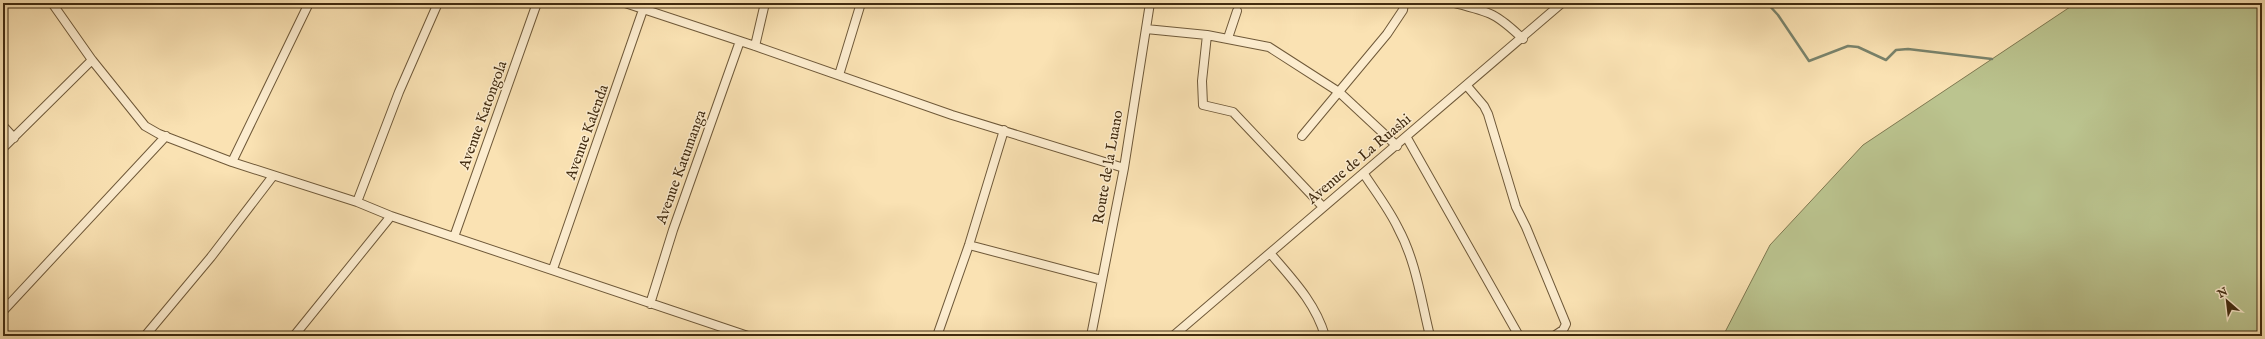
<svg xmlns="http://www.w3.org/2000/svg" width="2265" height="339" font-family="'IM FELL English',serif">
	<style>
		.green { fill: #bbc48f; stroke: #7e7850 }
		.lines { fill: none; stroke-linecap: round; stroke-linejoin: round }
		.stream { stroke: #79836c; stroke-width: 2.5 }
		.minor-casing { stroke: #6f5939; stroke-width: 10 }
		.minor { stroke: #fcecce; stroke-width: 8 }
		.labels { text-anchor: middle; dominant-baseline: central; stroke-width: 3; stroke-linejoin: round; paint-order: stroke }
		.street-label { font-size: 15px; fill: #412b10; stroke: #fcecce }
	</style>
	<rect width="100%" height="100%" fill="#fae2b3"/>
	<filter id="stains"><feTurbulence type="fractalNoise" baseFrequency=".005" numOctaves="4"/><feColorMatrix values="0 0 0 0 .2 0 0 0 0 .09 0 0 0 0 .02 0 0 0 .5 -.17"/></filter>
	<radialGradient id="worn" r=".72"><stop offset=".6" stop-color="#630" stop-opacity="0"/><stop offset="1" stop-color="#630" stop-opacity=".3"/></radialGradient>
	<path class="green" d="M2076,3h186v333h-539l47,-91 93,-100z"/>
	<g class="lines">
		<path class="stream" d="M1767,3l11,12 31,46 39,-15 10,1 28,13 10,-10 12,-1 84,10"/>
		<defs>
			<path id="minor" d="M52,3l40,57 53,66 14,8 73,28 125,40 34,14 357,120
				M625,3l130,43 197,69 172,53
				M1454,3c36,9 42,10 69,36
				M1146,29l61,6 62,12 70,45 58,54
				M1207,35l-5,46 1,24 30,7 90,95
				M1228,38l9,-27
				M755,46l10,-43
				M839,75l22,-72
				M1467,86l17,20 4,8 28,93 10,20 40,97 -3,6 -9,6
				M3,126l11,12
				M1302,136l85,-102 16,-24 1,-7
				M1407,138l112,198
				M3,148l89,-88
				M232,162l77,-159
				M1364,174c11,17 25,35 34,54 18,33 23,72 32,108
				M357,202l42,-110 39,-89
				M454,237l83,-234
				M969,245l133,35
				M1270,253c22,26 45,49 55,83
				M553,269l92,-265
				M650,304l23,-74 67,-189
				M3,311l163,-175
				M145,336l66,-79 62,-81
				M294,336l97,-120
				M937,336l32,-91 35,-115
				M1091,336l33,-168 26,-165
				M1173,336l389,-333"/>
		</defs>
		<use href="#minor" class="minor-casing"/>
		<use href="#minor" class="minor"/>
	</g>
	<g class="labels">
		<g class="street-label">
			<text transform="translate(483 115) rotate(-70)">Avenue Katongola</text>
			<text transform="translate(587 132) rotate(-70)">Avenue Kalenda</text>
			<text transform="translate(1359 159) rotate(-40)">Avenue de La Ruashi</text>
			<text transform="translate(681 167) rotate(-70)">Avenue Katumanga</text>
			<text transform="translate(1108 167) rotate(-80)">Route de la Luano</text>
		</g>
	</g>
	<rect width="2265" height="339" fill="none" stroke="#fae2b3" stroke-width="16"/>
	<rect x="4" y="4" width="2257" height="331" fill="none" stroke="#412b10" stroke-width="2"/>
	<rect x="8" y="8" width="2249" height="323" fill="none" stroke="#412b10"/>
	<g transform="translate(2227 301) rotate(332)" stroke="#fcecce" stroke-width="3" paint-order="stroke">
	<path d="M0-3L7 15L0 10L-7 15Z" fill="#412b10"/>
	<text y="-6" font-size="11" font-weight="bold" text-anchor="middle" fill="#412b10">N</text>
	</g>
	<rect width="100%" height="100%" filter="url(#stains)"/>
	<rect width="100%" height="100%" fill="url(#worn)"/>
</svg>
